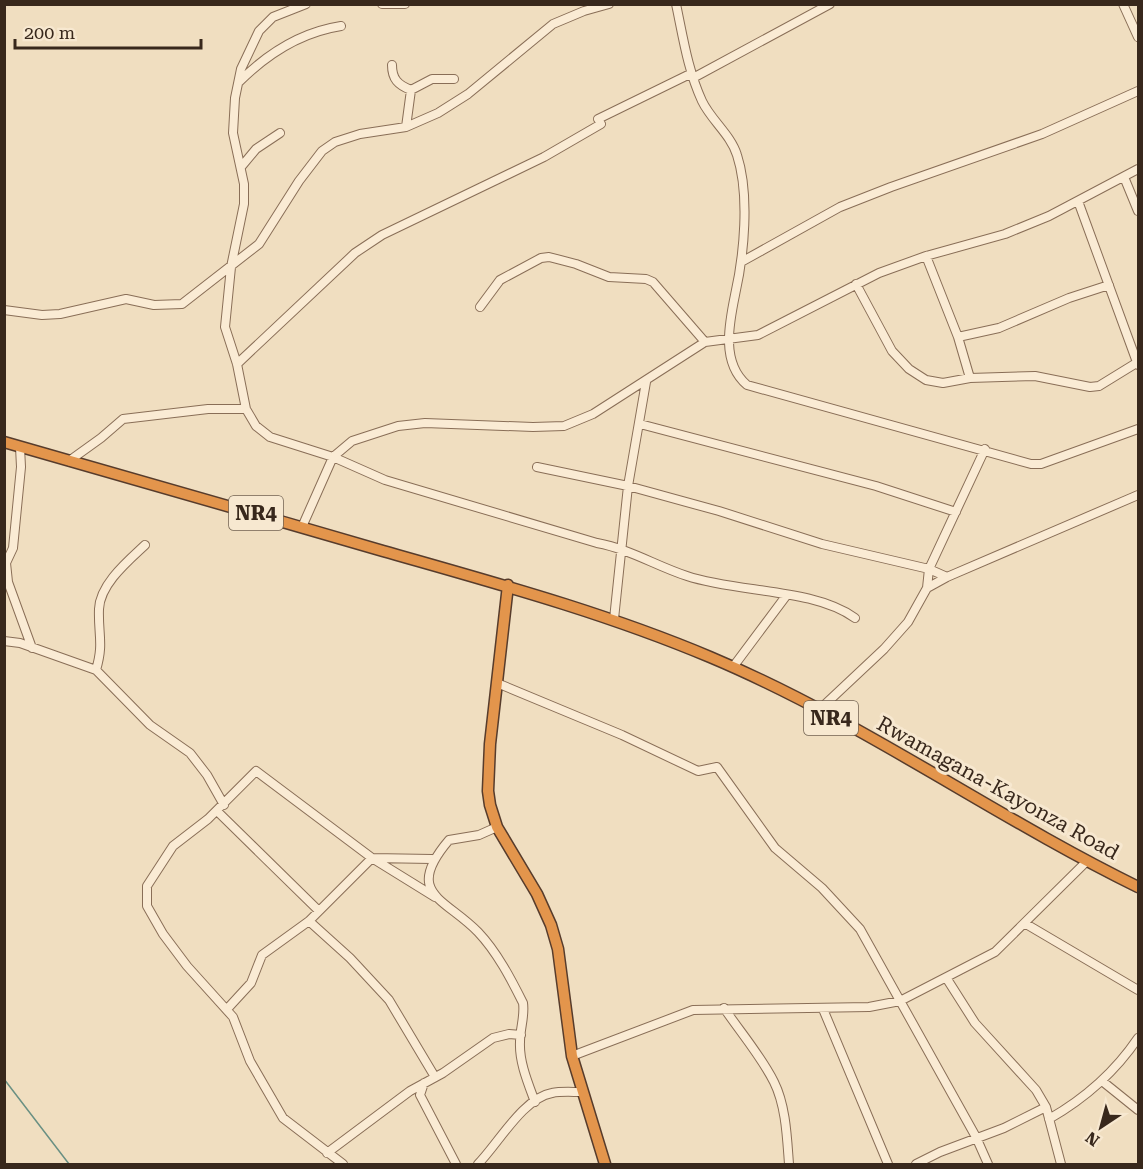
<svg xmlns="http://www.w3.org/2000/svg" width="1143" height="1169" font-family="'Roboto Serif',serif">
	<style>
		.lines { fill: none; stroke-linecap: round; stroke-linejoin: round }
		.stream { stroke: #6a9083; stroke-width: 1.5 }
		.minor-casing { stroke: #896e57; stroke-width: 10 }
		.highway-casing { stroke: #573c2c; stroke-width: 13 }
		.minor { stroke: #faebd4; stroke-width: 8 }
		.highway { stroke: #e3954c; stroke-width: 10 }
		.labels { text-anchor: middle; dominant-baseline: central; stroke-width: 6; stroke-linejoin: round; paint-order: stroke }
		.shield { fill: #f7e8d0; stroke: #716252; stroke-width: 1.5 }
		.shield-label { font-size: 20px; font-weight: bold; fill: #38281c }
		.street-label { font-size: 21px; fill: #38281c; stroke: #f7e8d0 }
	</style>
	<rect width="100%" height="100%" fill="#f0dec0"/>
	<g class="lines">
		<path class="stream" d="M4,1079l65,85"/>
		<defs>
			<path id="minor" d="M306,4l-33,13 -14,14 -18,38 -6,29 -2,35 11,51v20l-13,63 -6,60 12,37 9,45 10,17 14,11 63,20 52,23 212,63c33,6 59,23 90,33 51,17 126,12 168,42
				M382,4h23
				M676,4c7,33 12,67 26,97 9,19 29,34 35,54 13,40 7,100 -2,140 -6,29 -14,68 12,90l284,79h10l97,-35
				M1123,4l15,33
				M392,65c0,14 6,20 19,25l21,-11h22
				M239,82c28,-28 63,-50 102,-56
				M406,127l5,-37
				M241,167l15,-18 24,-16
				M1124,177l14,34
				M1078,201l60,164
				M926,256l32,81 12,41
				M743,261l97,-54 51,-20 151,-53 96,-43
				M856,284l36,67 17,18 17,11 17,3 27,-5 65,-2 55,11 9,-1 39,-24
				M480,307l20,-27 41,-22 8,-1 27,7 33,13 37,2 7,3 52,60
				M4,310l38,5 18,-1 66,-15 28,6 28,-1 77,-60 40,-63 23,-30 13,-9 25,-8 46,-7 32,-14 30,-19 85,-70 31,-13 25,-7
				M958,337l41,-9 70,-30 40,-13
				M237,364l118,-111 27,-18 162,-78 57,-33 -3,-5 92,-45 3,4 137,-74
				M640,424l236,62 80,26
				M20,447l1,20 -8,81 -7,15 2,19 24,66
				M69,461l32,-23 22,-19 85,-10h38
				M537,467l91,19 91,25 103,33 107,25 18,8
				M302,527l31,-70 19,-16 46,-15 27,-3 108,4 31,-1 29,-12 112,-72 53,-7 121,-62 47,-17 79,-22 44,-18 89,-47
				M927,588l2,-19 56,-120
				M614,619l14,-133 18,-104
				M4,641l16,2 76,27 54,55 40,28 17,22 17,30
				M733,667l53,-71
				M96,670c8,-27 2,-35 3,-61 1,-25 29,-48 46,-64
				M497,683l125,52 76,36 19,-4 58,81 47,40 38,41 116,208 12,27
				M818,711l66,-62 24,-27 19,-34 20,-11 191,-82
				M217,811l102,100
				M497,827l-18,8 -30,5c-46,54 -4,58 29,92 19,20 33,47 45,71 2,13 -3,25 -3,39 -1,20 8,41 15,60
				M309,921l41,37 39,42 46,77
				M1026,924l112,66
				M947,979l28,44 61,67 10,17 15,57
				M228,1008l23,-25 11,-28 47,-34 63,-63 63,39
				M724,1008c17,25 37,48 50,74 12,24 13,56 15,82
				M823,1009l65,155
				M572,1056l121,-46 176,-3 31,-6 95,-49 91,-90
				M1102,1081l36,29
				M424,1083l-4,12 36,69
				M1049,1119c35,-20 66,-47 89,-81
				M327,1153l83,-62 33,-18 50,-35 16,-4 12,1
				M343,1164l-60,-46 -33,-57 -17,-44 -46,-51 -24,-32 -16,-28v-20l26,-40 35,-27 48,-48 116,87 60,1
				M478,1164c20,-20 45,-66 74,-71 9,-2 20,-1 29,-1
				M916,1164l24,-12 64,-24 42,-21"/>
			<path id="highway" d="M4,442c127,37 253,72 379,109 112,32 220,61 327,106 150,63 283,159 428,230
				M508,585l-18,159 -2,47 2,14 7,22 40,67 14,31 7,24 14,107 33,108"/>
		</defs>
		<use href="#minor" class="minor-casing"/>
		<use href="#highway" class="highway-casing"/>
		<use href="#minor" class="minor"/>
		<use href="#highway" class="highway"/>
	</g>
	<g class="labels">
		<g class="shield">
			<rect x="229" y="496" width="54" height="34" rx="4.5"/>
			<rect x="804" y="701" width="54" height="34" rx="4.5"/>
		</g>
		<g class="shield-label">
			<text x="256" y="513">NR4</text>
			<text x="831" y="718">NR4</text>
		</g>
		<g class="street-label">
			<text transform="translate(998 788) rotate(29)">Rwamagana-Kayonza Road</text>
		</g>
	</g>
	<rect width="1143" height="1169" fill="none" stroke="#38281c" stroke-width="12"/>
	<g transform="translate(1101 1127) rotate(216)" stroke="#f7e8d0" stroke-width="4.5" paint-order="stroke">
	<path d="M0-4.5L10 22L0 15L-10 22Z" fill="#38281c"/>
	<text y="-9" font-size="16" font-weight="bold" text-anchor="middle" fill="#38281c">N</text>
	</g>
	<path d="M15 39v9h186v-9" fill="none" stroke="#38281c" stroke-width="3"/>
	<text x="24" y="39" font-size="18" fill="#38281c" stroke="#f7e8d0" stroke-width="4.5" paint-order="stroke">200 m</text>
</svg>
